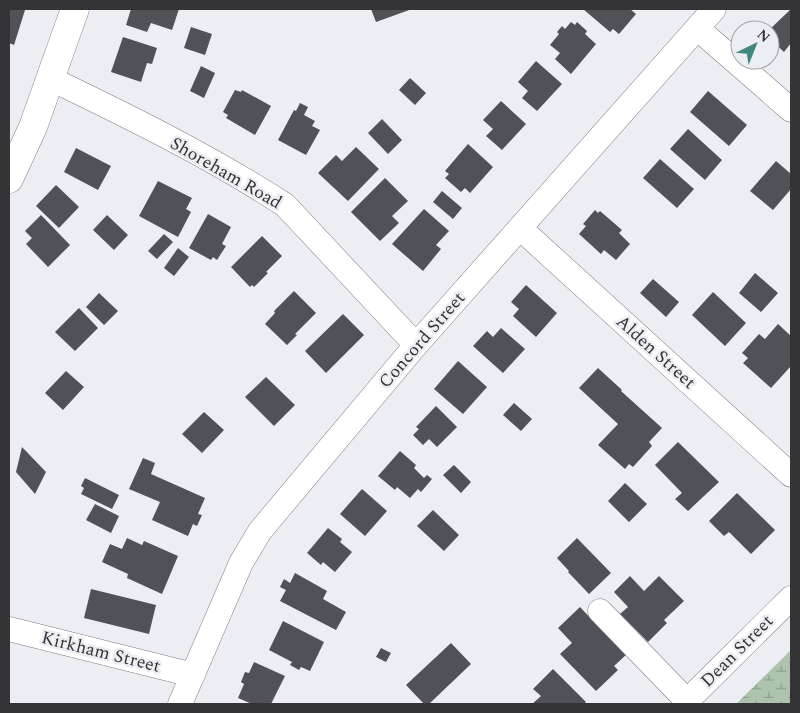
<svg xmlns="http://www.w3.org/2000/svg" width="800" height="713" font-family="Spectral,serif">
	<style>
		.wetland { fill: url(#wetland-marsh) }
		.building { fill: #515257 }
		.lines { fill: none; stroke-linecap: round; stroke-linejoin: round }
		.minor-casing { stroke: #7f7f85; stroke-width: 25 }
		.major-casing { stroke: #7f7f85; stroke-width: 29 }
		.minor { stroke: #fff; stroke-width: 24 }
		.major { stroke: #fff; stroke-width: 28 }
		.labels { text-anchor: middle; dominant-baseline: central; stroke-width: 5; stroke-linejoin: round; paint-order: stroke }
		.street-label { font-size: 18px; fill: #343437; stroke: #edeef4 }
	</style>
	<defs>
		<pattern id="wetland-marsh" width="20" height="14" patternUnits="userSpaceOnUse" patternTransform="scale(1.25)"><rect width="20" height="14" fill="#adc3ae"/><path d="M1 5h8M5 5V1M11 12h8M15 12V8" fill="none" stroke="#8e9f8e"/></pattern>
	</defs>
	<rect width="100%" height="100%" fill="#edeef4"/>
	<path class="wetland" d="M791,650v52l-2,2h-53z"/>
	<path class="building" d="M9,9l16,1 -11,35 -5,-2z
		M131,9h48l-7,21 -21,-7 -4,9 -21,-7z
		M371,9h41l-36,13z
		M583,9h47l6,5 -17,20 -6,-5 -3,3z
		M791,9v34l-7,9 -14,-13 -1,-9z
		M571,22l4,3 2,-3 10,9 -2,3 11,10 -25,30 -16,-15 5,-6 -10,-8 9,-11 -2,-2 5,-6 3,3z
		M191,27l21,7 -7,21 -21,-7z
		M123,37l34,11 -5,16 -5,-1 -6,19 -30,-10z
		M536,61l26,23 -25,27 -15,-13 6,-7 -10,-9z
		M201,66l14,7 -11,25 -14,-7z
		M410,78l16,15 -11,12 -16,-15z
		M235,90l6,2 1,-2 29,16 -16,29 -29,-17 2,-3 -5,-3z
		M708,91l39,34 -18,21 -39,-34z
		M501,101l25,23 -24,26 -16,-14 7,-7 -10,-9z
		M300,103l8,4 -4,8 11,6 -3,5 8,4 -14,25 -28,-15 16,-30 2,1z
		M382,119l20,21 -14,14 -20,-21z
		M688,129l34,31 -17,20 -35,-31z
		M468,144l25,23 -23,26 -5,-5 -4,4 -16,-14 4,-4 -4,-3z
		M356,147l23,22 -31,32 -30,-28 18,-18 6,6z
		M76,148l35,18 -13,24 -34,-18z
		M660,159l34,30 -17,19 -34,-30z
		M776,161l15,13v15l-18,21 -23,-19z
		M385,178l23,23 -16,15 7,7 -19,18 -29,-29z
		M158,181l34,17 -6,11 5,3 -13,25 -39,-21z
		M56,185l23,22 -20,21 -23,-22z
		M442,191l20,17 -9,11 -20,-17z
		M424,209l25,22 -13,14 5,4 -18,22 -31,-27z
		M595,210l3,3 2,-2 22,19 -3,3 11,11 -14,16 -12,-10 -3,4 -22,-20 7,-8 -3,-2z
		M208,214l23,13 -9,17 4,2 -9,14 -4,-3 -2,3 -22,-12z
		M41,215l29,30 -22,22 -22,-23 6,-6 -7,-7z
		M107,215l21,20 -14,15 -21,-20z
		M164,234l9,8 -16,17 -9,-8z
		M262,236l20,20 -16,16 2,1 -14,14 -2,-2 -2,2 -19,-20z
		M178,248l11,9 -15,19 -10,-8z
		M755,273l23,20 -17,19 -22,-19z
		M653,279l26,23 -13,15 -26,-24z
		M526,285l31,28 -21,24 -23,-21 6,-7 -8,-7z
		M294,291l22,22 -21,21 2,1 -10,10 -22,-21 10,-11 -1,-2z
		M713,292l33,31 -21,23 -33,-31z
		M99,293l19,18 -14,14 -18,-18z
		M79,308l19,20 -23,23 -20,-19z
		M343,314l21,21 -38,38 -21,-22z
		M778,324l13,12v30l-20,22 -28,-25 5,-5 -6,-5 17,-19 6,5z
		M501,328l24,21 -22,24 -30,-27 14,-15 6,6z
		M458,361l29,26 -24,27 -29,-25z
		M598,368l24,22 -1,1 41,37 -13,14 3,4 -19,21 -4,-3 -4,5 -27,-24 20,-21 -39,-36z
		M66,371l18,16 -21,23 -18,-17z
		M266,377l29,28 -21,21 -29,-29z
		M514,403l18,16 -11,12 -18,-16z
		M436,406l21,21 -20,20 -8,-8 -6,6 -10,-10 6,-6 -3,-2z
		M204,412l20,18 -22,23 -20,-19z
		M678,442l41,40 -31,29 -13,-12 7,-6 -27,-28z
		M22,447l24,25 -11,22 -19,-22z
		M400,451l16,14 -2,3 10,10 3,-3 5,4 -11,13 -3,-3 -8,9 -13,-11 -2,3 -17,-14z
		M143,458l12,5 -4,11 54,24 -7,16 4,1 -5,11 -4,-2 -5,12 -36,-16 8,-18 -31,-13z
		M454,465l17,17 -10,11 -18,-18z
		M85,478l34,17 -7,14 -31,-15 3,-6 -3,-2z
		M625,483l22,21 -18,18 -21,-21z
		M362,489l25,22 -22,25 -25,-22z
		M737,493l38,37 -24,24 -22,-22 -5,4 -15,-15z
		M95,504l24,12 -8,17 -25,-13z
		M433,510l26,25 -15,16 -27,-25z
		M328,528l14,11 -2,3 12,10 -17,20 -12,-10 -2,3 -14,-12z
		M127,538l15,7 2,-4 34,15 -16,38 -35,-16 1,-4 -26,-12 8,-18 12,5z
		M577,538l34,35 -22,21 -21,-22 1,-1 -12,-13z
		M295,573l32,18 -4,8 23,13 -10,18 -56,-29 6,-11 -6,-3 4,-8 6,4z
		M630,576l14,15 15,-15 25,25 -20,19 3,3 -19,19 -28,-28 8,-7 -14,-15z
		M91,589l65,16 -7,29 -65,-16z
		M580,607l14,15 1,-2 32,34 -13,12 4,4 -22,21 -36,-37 12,-11 -14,-15z
		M283,621l41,21 -14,29 -9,-4 -2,3 -9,-5 2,-3 -23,-12z
		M451,643l20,21 -42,40h-5l-18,-19z
		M381,648l10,5 -5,9 -10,-5z
		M254,662l31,14 -14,28h-19l-14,-6 6,-14 -3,-2 4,-10 4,1z
		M553,669l33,33 -2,2h-52l9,-8 -8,-7z"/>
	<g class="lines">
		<defs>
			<path id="minor" d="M697,28l94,82
				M51,79c79,38 160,78 234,126l131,140
				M521,229l270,246
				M600,611l87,90
				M9,629l184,46
				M180,704l61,-141 19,-32 156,-186 298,-336
				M684,704l107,-106"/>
			<path id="major" d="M9,179l24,-52 42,-118"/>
		</defs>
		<use href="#minor" class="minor-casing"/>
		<use href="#major" class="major-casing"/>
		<use href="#minor" class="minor"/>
		<use href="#major" class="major"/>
	</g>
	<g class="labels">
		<g class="street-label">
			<text transform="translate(226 173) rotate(30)">Shoreham Road</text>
			<text transform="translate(422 340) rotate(-49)">Concord Street</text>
			<text transform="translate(656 352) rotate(42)">Alden Street</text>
			<text transform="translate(737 651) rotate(-45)">Dean Street</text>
			<text transform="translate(101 652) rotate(14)">Kirkham Street</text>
		</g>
	</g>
	<rect width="800" height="713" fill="none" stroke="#343437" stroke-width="20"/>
	<g transform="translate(755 45) rotate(43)"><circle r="24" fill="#edeef4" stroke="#a3a4a8"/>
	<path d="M0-4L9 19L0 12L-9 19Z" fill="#41877e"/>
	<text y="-8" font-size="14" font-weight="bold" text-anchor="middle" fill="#343437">N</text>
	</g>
</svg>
